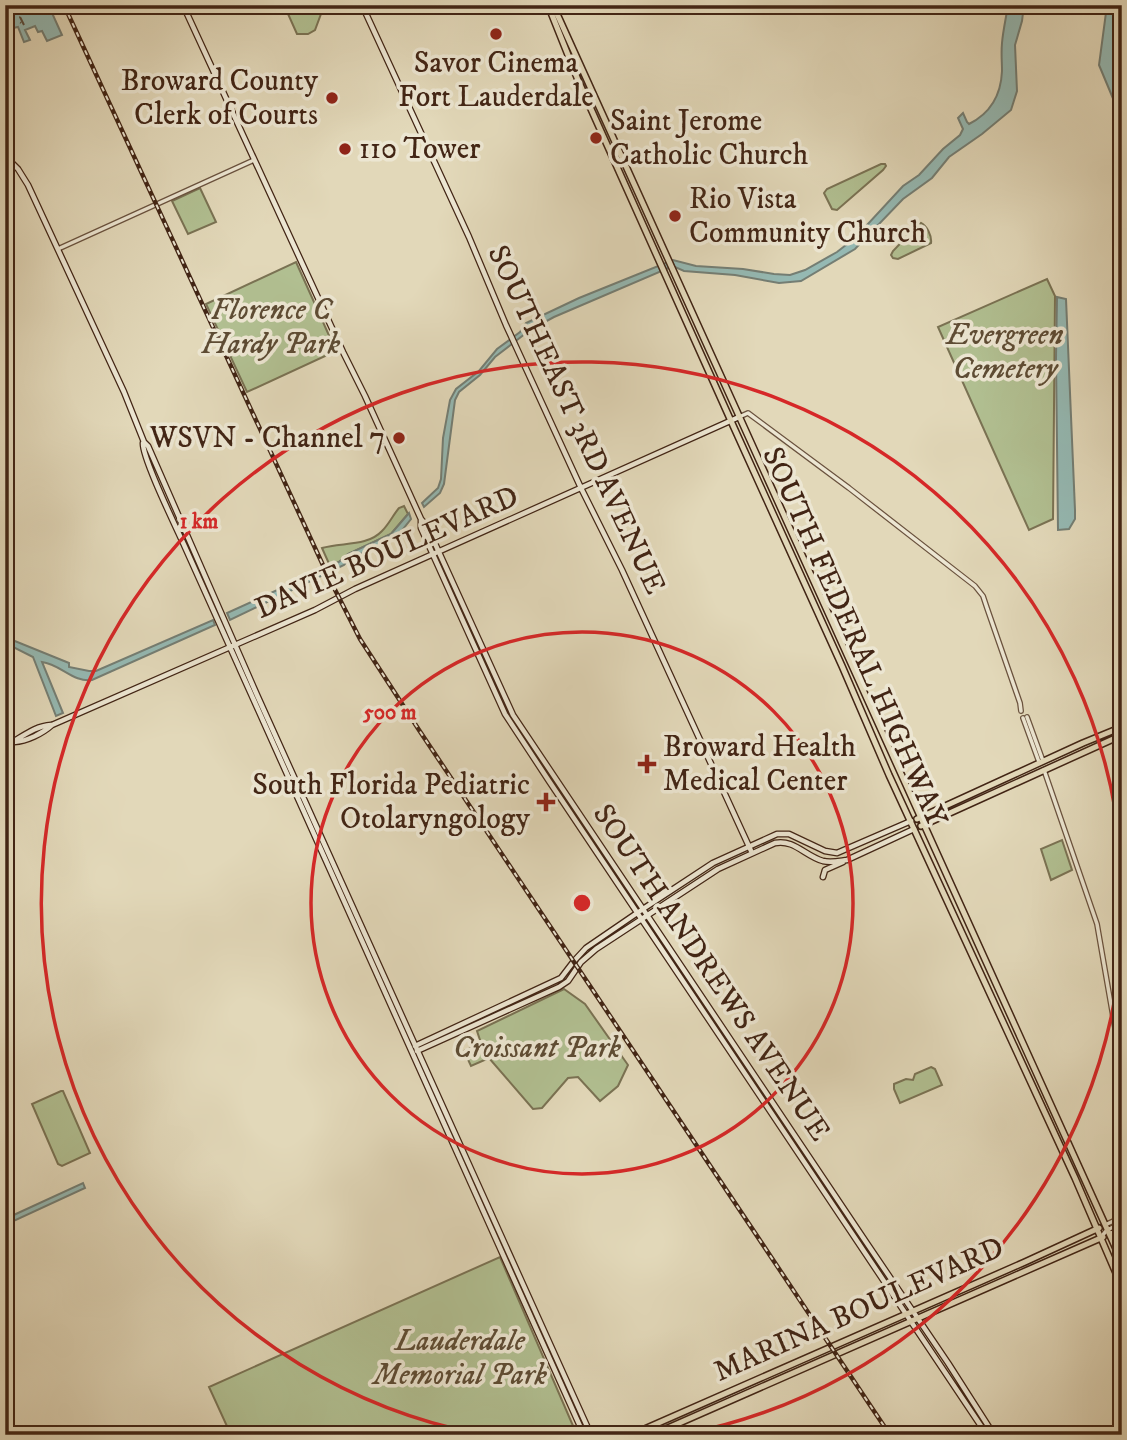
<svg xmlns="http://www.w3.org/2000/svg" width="1127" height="1440" font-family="'IM FELL DW Pica',serif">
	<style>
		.green { fill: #b1bf91; stroke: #7a7253; stroke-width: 2 }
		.water { fill: #95b9b3; stroke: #747e74; stroke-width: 2 }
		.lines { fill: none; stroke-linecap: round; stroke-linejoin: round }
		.ferry { stroke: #574a3c; stroke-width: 2; stroke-dasharray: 9 7; stroke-linecap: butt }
		.tertiary-casing { stroke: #6a523e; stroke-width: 6 }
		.secondary-casing { stroke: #422515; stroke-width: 7 }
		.primary-casing { stroke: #422515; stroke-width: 8 }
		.tertiary { stroke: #ece6d2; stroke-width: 3.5 }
		.secondary { stroke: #ece6d2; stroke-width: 4.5 }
		.primary { stroke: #e2d8b9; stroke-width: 5 }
		.rail-casing { stroke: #422515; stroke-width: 4.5 }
		.rail { stroke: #ece6d2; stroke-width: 2; stroke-dasharray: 5; stroke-linecap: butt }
		.ring { fill: none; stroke: #d62828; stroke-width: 3.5 }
		.poi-dot { fill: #8f2418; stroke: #ece6d2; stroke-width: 2.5 }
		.labels { text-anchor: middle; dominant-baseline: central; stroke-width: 7; stroke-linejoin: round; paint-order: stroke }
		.poi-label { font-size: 30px; fill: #422515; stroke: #ece6d2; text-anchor: start }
		.park-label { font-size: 30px; font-style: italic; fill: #5e4c34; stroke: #ece6d2 }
		.street-label { font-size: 30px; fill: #422515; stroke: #ece6d2 }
		.centre { fill: #d62828; stroke: #ece6d2; stroke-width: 3.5 }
		.ring-label { font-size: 21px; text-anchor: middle; font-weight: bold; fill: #d62828; stroke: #ece6d2; stroke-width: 7; stroke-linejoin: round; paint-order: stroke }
	</style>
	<rect width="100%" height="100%" fill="#e2d8b9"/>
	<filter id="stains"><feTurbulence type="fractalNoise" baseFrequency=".00286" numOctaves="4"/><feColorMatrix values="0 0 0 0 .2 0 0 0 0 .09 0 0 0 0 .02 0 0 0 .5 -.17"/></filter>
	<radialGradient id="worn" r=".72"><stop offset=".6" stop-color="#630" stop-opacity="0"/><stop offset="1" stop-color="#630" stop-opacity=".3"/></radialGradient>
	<path class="green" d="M284,5h54l-17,9 -6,16 -7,4h-11z
		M881,164h4l1,2 -3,4 -46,40 -5,-1 -8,-16 3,-4z
		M200,188l16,34 -28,12 -16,-33z
		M921,223c6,3 11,13 10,20l-33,16 -5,-1 -2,-3 2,-4 24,-25z
		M296,262l40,89 -89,41 -41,-88z
		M1047,279l8,17 -2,223 -24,11 -91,-203z
		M404,506l4,8 -17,20 -43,20 -9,8 -9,4 -8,-18c19,-6 45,-1 60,-17 7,-7 11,-16 17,-23z
		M1062,840l10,30 -21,10 -10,-31z
		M564,989l21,15 43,61 -10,21 -18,15 -22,-24 -10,1 -26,30 -9,1 -44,-51 -18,8 -7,-15 17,-8 -4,-12z
		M931,1067l4,2 7,16 -42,18 -6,-14v-5l12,-5 7,1 2,-6z
		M61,1091h2l27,62 -28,13 -4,-2 -26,-60z
		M500,1257l77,178h-346l-22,-48z"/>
	<path class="water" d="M11,5h59l-18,8 10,22 -15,6 -5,-10 -4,1 -3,-6 -10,4 5,10 -6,2 -6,-15 -10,2 -1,4 4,9 -6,2v-38z
		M1008,5h16l-2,16 -7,24 2,46 -6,19 -29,24 -33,23 -17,21 -29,21 -48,50 -54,32 -22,2 -44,-8 -51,-4 -11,-5 -119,51 -24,13 -35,27 -15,18 -21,17 -4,8 -11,84 -4,9 -16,14 -2,-4 16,-15 3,-9 2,-41 7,-38 6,-11 23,-18 18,-22 23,-17 6,-9 53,-25 94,-38 23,6 47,3 31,5 16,1 15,-5 32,-18 18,-14 48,-52 16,-11 24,-26 17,-14 3,-6 -5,-11 5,-5 4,9 2,2c22,-11 32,-29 33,-53 0,-9 -1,-18 0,-28 1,-12 4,-25 6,-38z
		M1107,5h12l3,48 -5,4 -1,11 6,16v36l-23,-55z
		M1057,297l9,2 9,211v9l-6,10 -11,1 -2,-172z
		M409,513l2,6 -16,20 -20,10 -24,8 -7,8 -114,55 -3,-7 112,-51 9,-8 43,-20z
		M213,620l2,5 -123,55c-18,3 -32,-16 -50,-18l21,51 -7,3 -23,-59 -28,-14v-6l64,26v4l20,4h7z
		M83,1183l2,5 -80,37v-6z"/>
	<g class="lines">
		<path class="ferry" d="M5,18l11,2 5,3
			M24,25l-4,-8 19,-12"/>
		<defs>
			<path id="tertiary" d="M58,249l196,-89
				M739,417l9,-4 101,75 126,98 8,10 4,12 33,95 1,8
				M1027,717l16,44
				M1023,718l16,44
				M1044,770l53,154 25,144
				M1105,1225l17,-8
				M1109,1234l13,-6
				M1101,1237l6,-7 15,-7"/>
			<path id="secondary" d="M183,5l160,347 22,44 56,123 6,7 86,189 353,527 82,121 46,72
				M362,5l107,232 37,88 75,163 41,82 130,283
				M5,156l13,13 10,16 96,207 20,50 4,4 109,249 334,740
				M143,443c-1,15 34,86 42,104l399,888
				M421,520v8l84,186 44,67 438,654
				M14,742c13,-1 28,-8 38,-17l263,-115 40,-21 384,-172
				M5,746c15,-7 28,-20 46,-21
				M823,877l2,-7 18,-8
				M415,1046l146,-68 13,-17 12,-13 57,-39 70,-46 64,-29h12l36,17 12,2 74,-32
				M417,1051l142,-64 9,-6 13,-19 15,-13 122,-80 57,-26c19,-4 30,13 48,18 8,2 16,0 24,-1l67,-31"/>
			<path id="primary" d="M548,5l30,75 153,341 111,245 47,109 186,403 47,109
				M553,5l569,1257
				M917,819l166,-76 39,-16
				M921,826l201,-91
				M631,1435l394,-173 74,-34
				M652,1435l451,-198"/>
		</defs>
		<use href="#tertiary" class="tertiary-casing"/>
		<use href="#secondary" class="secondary-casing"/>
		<use href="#primary" class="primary-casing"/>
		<use href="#tertiary" class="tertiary"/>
		<use href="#secondary" class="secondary"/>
		<use href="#primary" class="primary"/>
		<defs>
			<path id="rail" d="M64,5l264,571 32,63 59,91 471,705"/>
		</defs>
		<use href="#rail" class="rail-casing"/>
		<use href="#rail" class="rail"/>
	</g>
	<g class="ring">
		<circle cx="582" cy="903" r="271"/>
		<path d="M1122 941A541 541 0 0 1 685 1434M479 1434A541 541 0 1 1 1122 865"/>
	</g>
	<g class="poi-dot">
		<circle cx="496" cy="34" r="7"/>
		<circle cx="332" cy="98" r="7"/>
		<circle cx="596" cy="138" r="7"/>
		<circle cx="345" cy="149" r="7"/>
		<circle cx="675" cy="216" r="7"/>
		<circle cx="399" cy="438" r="7"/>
		<path d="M643.5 753.5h7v7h7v7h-7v7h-7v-7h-7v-7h7z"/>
		<path d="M542.5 791.5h7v7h7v7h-7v7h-7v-7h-7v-7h7z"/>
	</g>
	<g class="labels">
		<g class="poi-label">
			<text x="496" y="63" text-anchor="middle">Savor Cinema<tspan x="496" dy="34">Fort Lauderdale</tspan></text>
			<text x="318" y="81" text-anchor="end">Broward County<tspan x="318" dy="34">Clerk of Courts</tspan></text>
			<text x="610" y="121">Saint Jerome<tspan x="610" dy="34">Catholic Church</tspan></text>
			<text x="359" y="149">110 Tower</text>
			<text x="689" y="199">Rio Vista<tspan x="689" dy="34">Community Church</tspan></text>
			<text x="385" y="438" text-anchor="end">WSVN - Channel 7</text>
			<text x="663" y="747">Broward Health<tspan x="663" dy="34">Medical Center</tspan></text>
			<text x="530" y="785" text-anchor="end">South Florida Pediatric<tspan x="530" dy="34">Otolaryngology</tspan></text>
		</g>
		<g class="park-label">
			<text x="271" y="310">Florence C<tspan x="271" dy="34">Hardy Park</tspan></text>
			<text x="1005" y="335">Evergreen<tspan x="1005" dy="34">Cemetery</tspan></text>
			<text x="537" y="1048">Croissant Park</text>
			<text x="460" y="1341">Lauderdale<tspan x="460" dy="34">Memorial Park</tspan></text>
		</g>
		<g class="street-label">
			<text transform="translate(576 420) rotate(65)">SOUTHEAST 3RD AVENUE</text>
			<text transform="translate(387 553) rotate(-24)">DAVIE BOULEVARD</text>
			<text transform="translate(854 637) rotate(66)">SOUTH FEDERAL HIGHWAY</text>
			<text transform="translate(711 973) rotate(56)">SOUTH ANDREWS AVENUE</text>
			<text transform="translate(859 1310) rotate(-24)">MARINA BOULEVARD</text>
		</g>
	</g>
	<circle cx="582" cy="903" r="10" class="centre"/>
	<g class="ring-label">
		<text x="199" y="528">1 km</text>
		<text x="390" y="719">500 m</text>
	</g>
	<rect width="1127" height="1440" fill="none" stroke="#e2d8b9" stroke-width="28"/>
	<rect x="7" y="7" width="1113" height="1426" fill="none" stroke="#422515" stroke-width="3.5"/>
	<rect x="14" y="14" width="1099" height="1412" fill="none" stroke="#422515" stroke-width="2"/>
	<rect width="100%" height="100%" filter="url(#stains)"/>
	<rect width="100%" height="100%" fill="url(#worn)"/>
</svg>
